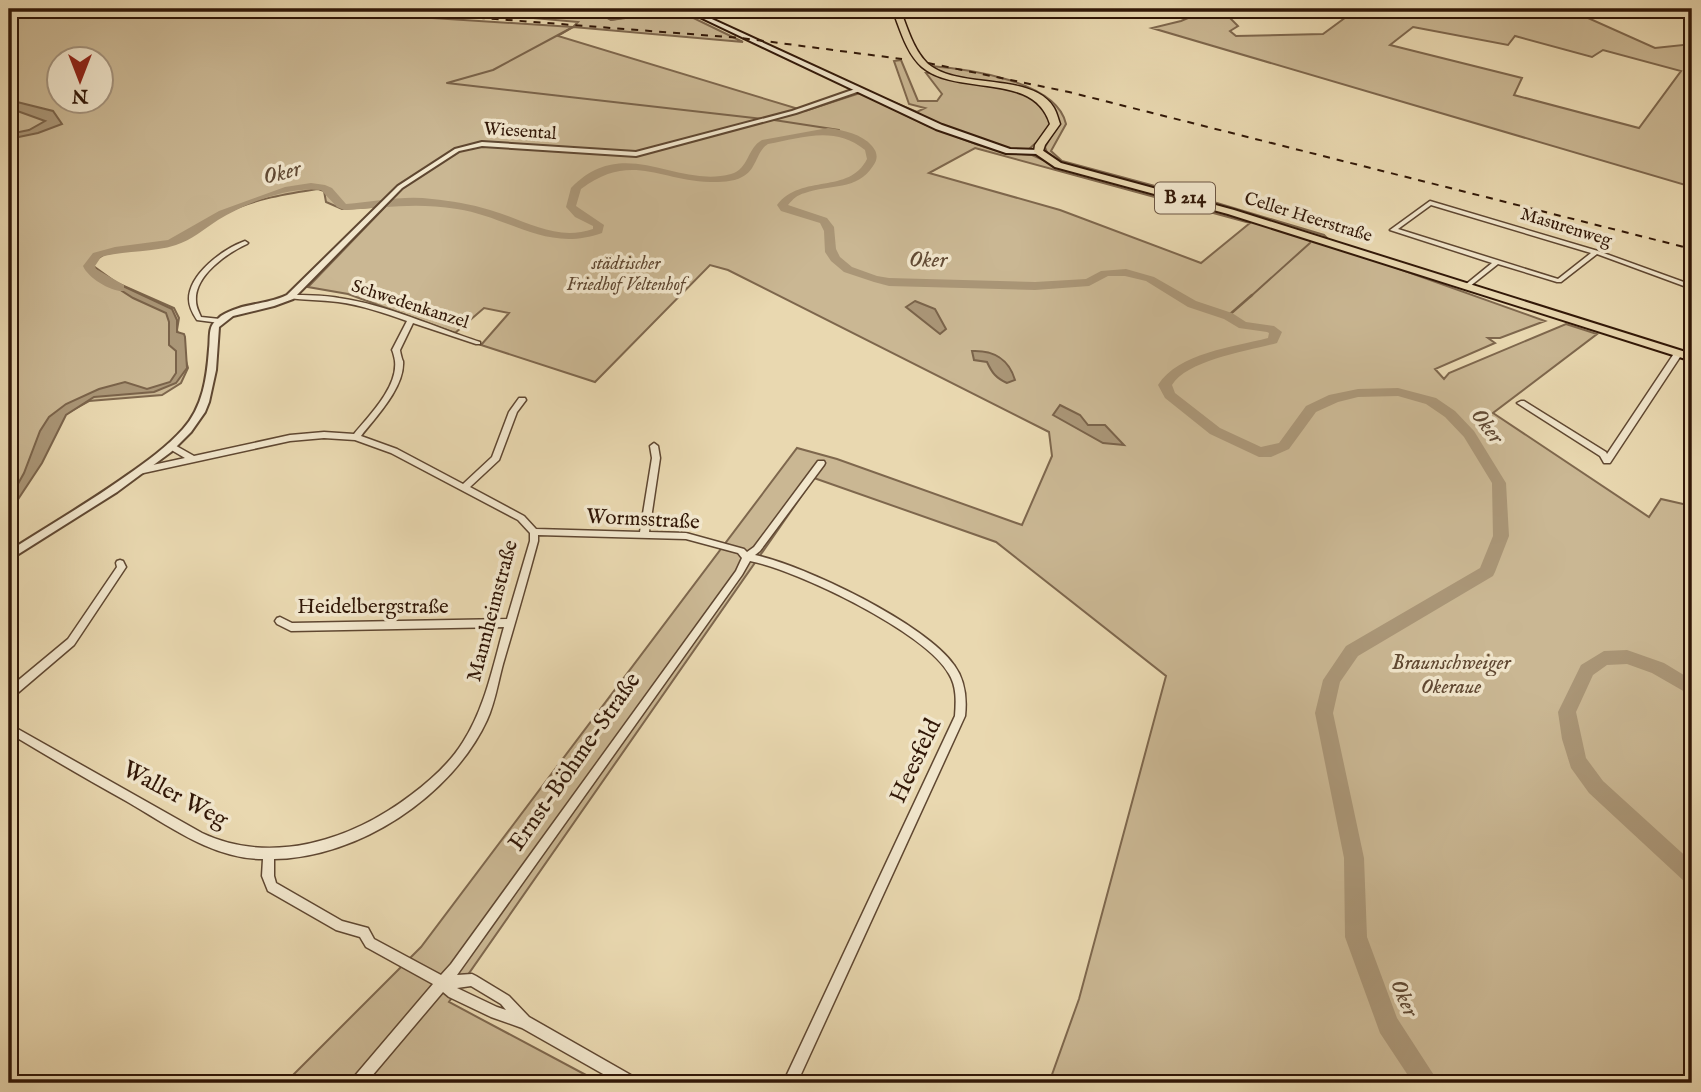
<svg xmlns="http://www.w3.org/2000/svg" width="1701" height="1092" font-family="'IM FELL English',serif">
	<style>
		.green { fill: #cab793; stroke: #7e674d; stroke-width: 2; fill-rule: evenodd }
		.water { fill: #aa9677; stroke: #7a634a; stroke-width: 2 }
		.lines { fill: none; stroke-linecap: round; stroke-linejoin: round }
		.stream-far1 { stroke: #7a634a; stroke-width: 2 }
		.stream { stroke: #7a634a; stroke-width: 2.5 }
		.river { fill: #aa9677; fill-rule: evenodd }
		.minor-casing { stroke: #5f4731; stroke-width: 3 }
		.tertiary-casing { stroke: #5f4731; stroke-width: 4 }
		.secondary-casing { stroke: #311707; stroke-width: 4 }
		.primary-casing { stroke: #311707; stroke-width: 4 }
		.motorway-casing { stroke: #311707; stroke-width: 3 }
		.minor { fill: #f1e6cc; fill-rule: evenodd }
		.tertiary { fill: #f1e6cc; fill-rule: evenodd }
		.secondary { fill: #f1e6cc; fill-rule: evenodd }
		.primary { fill: #e9d8b0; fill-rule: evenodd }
		.motorway { fill: #e9d8b0; fill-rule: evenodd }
		.rail { stroke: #311707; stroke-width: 2; stroke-dasharray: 7 7; stroke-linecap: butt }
		.labels { text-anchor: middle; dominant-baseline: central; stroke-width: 7; stroke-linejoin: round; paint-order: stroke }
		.far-street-label { font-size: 18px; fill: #311707; stroke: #f1e6cc }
		.far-park-label { font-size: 18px; font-style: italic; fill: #5f4731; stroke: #f1e6cc }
		.shield { fill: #f1e6cc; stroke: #6b5542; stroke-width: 2 }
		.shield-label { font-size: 19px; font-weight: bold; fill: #311707 }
		.street-label { font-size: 21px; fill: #311707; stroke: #f1e6cc }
		.park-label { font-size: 21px; font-style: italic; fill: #5f4731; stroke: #f1e6cc }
		.water-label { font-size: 23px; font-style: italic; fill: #614a34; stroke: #f1e6cc }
		.near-street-label { font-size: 24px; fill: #311707; stroke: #f1e6cc }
	</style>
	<rect width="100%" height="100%" fill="#e9d8b0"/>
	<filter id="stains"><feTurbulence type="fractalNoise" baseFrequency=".00286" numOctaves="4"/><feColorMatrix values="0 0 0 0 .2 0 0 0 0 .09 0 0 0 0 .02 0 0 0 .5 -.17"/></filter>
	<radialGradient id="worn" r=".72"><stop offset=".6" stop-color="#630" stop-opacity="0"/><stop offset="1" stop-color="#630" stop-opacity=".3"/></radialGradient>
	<path class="green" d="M9,9h284l280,18 5,-5 -101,-9 1,-4h114l19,11 44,-6 2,-3 -3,-2h21l68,33 -170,-15 -15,9 247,75 55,-18 66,32 50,19 26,8 30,3 29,13 107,28 161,48 216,77 -45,17h-12l7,5 -60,26 9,10 5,-6 117,-49 31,10 -104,79 156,104 12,-18 31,7v577h-643l30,-84 87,-323 -170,-134 -182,-64 -365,524 152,81h-316l136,-136 376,-499 40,11 185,66 30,-69 -3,-24 -321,-162 -18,-5 -115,117 -114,-37 28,-32 -25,-5 -29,25 -107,-39 -40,-7 78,-81 -44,3 -16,-7 -2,-11 -6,-2c-31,5 -66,10 -94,25 -21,11 -38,29 -62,32 -24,3 -55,-2 -70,19l25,18 57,25 5,10 -2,12 11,38 -7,15 -19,12 -73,6 -29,16 -51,95zM60,60h42v42h-42zM975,148l275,75 -49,40 -141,-53 -131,-37z
		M1209,9h17l-1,4 13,13 -8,5 6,5 87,-2 34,-25h211l87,39 37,-4v143l-540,-159 29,-7zM1413,27l95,18 7,-9 77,21 11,-7 78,21 -42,57 -125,-33 8,-17 -132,-33z
		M901,60l17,41h19l5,-7 -16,-21h3l89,18 18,9 16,21 -5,12 -18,16c-38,6 -134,-44 -172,-62l60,25 8,-4 -16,-4 -15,-43z
		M931,66c37,3 126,15 135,58l-15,27 11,10 145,39 117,35 7,7 -106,-34 -168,-47 -9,-6 -3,-8 13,-22c-1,-46 -99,-36 -127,-59z"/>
	<path class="water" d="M592,9h62l3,3 -46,8z
		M9,100l44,11 9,13 -24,9 -29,6v-5l20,-4 16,-9 -36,-13z
		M91,271l81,38 5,11v12l7,2 1,3 2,31 -11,15 -22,9 -60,5 -28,18 -24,48 -33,50v-13l15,-27 16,-42 9,-14 17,-13 33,-15 26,-7 22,7 23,-7 6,-9v-22l-7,-6v-23l-3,-9 -33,-15z
		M915,301l20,8 11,20 -6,5 -34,-27z
		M972,351c21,-1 37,8 43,29l-8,3c-11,-5 -15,-10 -20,-21l-13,-2z
		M1060,405l20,10 8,10h17l19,20 -21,-2 -50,-28z"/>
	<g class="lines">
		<path class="stream-far1" d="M573,27l-80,43 -46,13 316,36
			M774,120l65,10
			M1250,297l60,-54"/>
		<path class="stream" d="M1228,316l24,-21"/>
		<path class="river" d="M828,128c15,2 34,6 44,18 6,7 6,13 1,20 -16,25 -43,18 -68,27 -8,2 -12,6 -17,12l39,13 7,9 2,22 4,8 12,10 25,9 12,2 146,4 51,-3 15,-8 25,-2 28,8 42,24 36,12 14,9 28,4 8,6 -5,11c-28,8 -90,17 -105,42l3,8 45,35 41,19 18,-4 27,-37 23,-11 29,-6 40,-1 38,10 19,13 19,20 32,52 3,53 -14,36 -2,4 -135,80 -18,26 -7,31 31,145 3,79 30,81 42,65h-26l-33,-50 -35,-96 -1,-79 -29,-145 8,-33 23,-34 134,-78 13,-32 -1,-53 -28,-46 -19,-20 -19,-13 -28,-8 -40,1 -20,5 -22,10 -27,37 -18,8h-12l-49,-23 -45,-36 -7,-13c20,-32 75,-38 110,-47l1,-5 -2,-1 -28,-4 -15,-9 -36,-12 -42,-26 -21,-5h-17l-19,10 -54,4 -146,-4 -15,-4 -30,-10 -13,-11 -6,-9 -1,-21 -4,-8 -39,-12 -4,-6c25,-32 72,-10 90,-46l-2,-9c-30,-25 -64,-12 -97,-6 -12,7 -11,26 -26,33 -9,5 -22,5 -32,5 -52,-2 -80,-30 -129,7l-5,17 28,19 -2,8c-56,20 -92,-16 -145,-24 -44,-7 -70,-1 -113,1l-7,-3 -16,-17c-33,-4 -75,13 -103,30 -14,9 -26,20 -42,25 -24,8 -51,5 -75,12l-6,9 1,3 28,16v6c-13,1 -36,-13 -41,-25l10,-13 22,-6 53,-7 51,-29 66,-24 26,-4 14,2 7,3 14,16c29,-2 57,-9 86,-5 19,2 39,5 58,11 35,10 66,32 103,19v-3l-18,-9 -9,-10 5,-19c53,-55 105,1 160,-14 18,-5 16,-26 31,-34z
			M1627,650l37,13 28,17v16l-40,-23 -25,-9 -20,1 -14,10 -17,37 10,46 17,23 89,81v23l-7,-3 -96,-89 -18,-25 -9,-29 -4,-27 23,-47 23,-14z"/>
		<defs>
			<path id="minor" d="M1430,201l168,50 94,34v4l-95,-35 -36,28h-4l-59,-18 -29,23h-4v-2l27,-22 -102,-33zM1431,205l160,48 -33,26 -160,-50z
				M245,241l3,2 -1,1c-20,9 -53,32 -51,57 0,6 3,11 5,16l19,2 3,2 -3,2 -23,-3c-4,-6 -8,-13 -8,-21 0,-25 34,-50 56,-58z
				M290,295c17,0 33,0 49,3 49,7 95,29 141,44v2h-4l-63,-21 -13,27c0,1 2,10 3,11 2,26 -27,56 -42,75l36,13 66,35 29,-27 17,-45 10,-14h6l1,2 -9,12 -18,48 -29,27 54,29 12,13 104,3 12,-74 -2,-12 4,-3 4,3 2,12 -11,74 37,1 58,16 3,3 7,-5 64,-86h6l1,2 -1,2 -64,86 -5,4c49,10 171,69 199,110 11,15 13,33 11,51l-168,367h-14l172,-367c1,-14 2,-29 -6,-42 -23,-42 -152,-104 -199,-113l-8,14 -285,400 15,-1 4,2 33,20 20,21 107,61 2,5h-19l-97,-55 -31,-11 -42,-20 -6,-5 -77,91h-15l2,-5 80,-94 -67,-37 -6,-10 -24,-7 -68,-39 -6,-15 1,-17c-51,0 -95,-34 -137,-58 -36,-20 -72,-41 -107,-62l-6,5 -4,1v-21l193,109c70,33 150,7 209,-38 20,-15 39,-32 52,-53 22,-34 30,-76 41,-115l-213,4 -14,-7 -2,-3 2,-3 3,-1 12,6 215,-4 23,-78v-8l-12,-13 -127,-67 -36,-13 -31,-2 -34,3 -151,33 -4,-3 4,-3 46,-10 -17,-10 -1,-2 1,-2 3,-1 23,13 96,-21 34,-3 30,2c15,-18 44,-47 41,-73 0,-1 -2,-10 -3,-11l15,-29c-23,-8 -46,-16 -69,-19 -17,-2 -34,-2 -50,-4l-1,-1zM538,535l148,4 52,14 4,5 -6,13 -285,393 -10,11 -67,-36 -6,-11 -26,-7 -66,-38 -2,-7v-17c84,-1 178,-63 213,-139 8,-17 11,-38 16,-56 12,-41 24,-82 35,-123zM471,986l30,18 5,6 -9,-3 -40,-19z
				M1675,352h3l4,2 -72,109h-6l-4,-7 -83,-53 4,-2h3l82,51 1,2z
				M120,560l3,1 3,6 -52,78 -61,52 -4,1v-10l59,-49 49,-72 -1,-4 1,-2z"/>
			<path id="tertiary" d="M858,88l3,2 -1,1 -64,22 -160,43 -154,-10 -23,5 -57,37 -109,111 -19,7 -41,10 -14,11 -3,43 -7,32 -4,10 -14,20 -20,20 -54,40 -108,68v-9c39,-25 79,-48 117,-75 20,-14 41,-29 57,-47 20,-22 24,-52 26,-80 1,-6 0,-15 2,-21 1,-5 7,-9 10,-12 19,-13 46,-11 66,-21l111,-109 57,-37 27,-7 154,10 156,-41z"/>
			<path id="secondary" d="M683,9h7l252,116 68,24 29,1 4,2 -4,2 -33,-1 -70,-24z"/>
			<path id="primary" d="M1036,150h6l19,13 173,47 458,144v7l-464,-147 -173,-47 -19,-13z"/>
			<path id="motorway" d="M892,9h8c7,18 13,40 27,54 31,28 105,8 127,45 3,5 4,11 6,16l-15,21 -3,9 -8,-2 1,-7 15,-21c-16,-53 -92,-27 -128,-57 -16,-14 -22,-39 -30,-58z"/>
		</defs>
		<use href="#minor" class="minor-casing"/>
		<use href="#tertiary" class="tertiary-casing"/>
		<use href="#secondary" class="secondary-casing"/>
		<use href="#primary" class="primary-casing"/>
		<use href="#motorway" class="motorway-casing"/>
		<use href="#minor" class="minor"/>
		<use href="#tertiary" class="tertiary"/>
		<use href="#secondary" class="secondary"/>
		<use href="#primary" class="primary"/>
		<use href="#motorway" class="motorway"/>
		<path class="rail" d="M366,9l375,29 161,21
			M928,63l141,29 623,157"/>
	</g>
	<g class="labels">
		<g class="far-street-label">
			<text transform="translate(520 132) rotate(4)">Wiesental</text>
			<text transform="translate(1308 218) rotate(17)">Celler Heerstraße</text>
			<text transform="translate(1566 228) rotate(17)">Masurenweg</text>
			<text transform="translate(410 305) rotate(18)">Schwedenkanzel</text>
		</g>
		<g class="far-park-label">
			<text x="626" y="264">städtischer<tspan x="626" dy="21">Friedhof Veltenhof</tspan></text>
		</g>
		<rect class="shield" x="1155" y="182.5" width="60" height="31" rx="5"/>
		<g class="shield-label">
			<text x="1185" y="198">B 214</text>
		</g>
		<g class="street-label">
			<text transform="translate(643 520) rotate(3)">Wormsstraße</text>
			<text x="373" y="607">Heidelbergstraße</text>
			<text transform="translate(493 611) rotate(-75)">Mannheimstraße</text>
		</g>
		<g class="park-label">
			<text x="1451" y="663">Braunschweiger<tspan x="1451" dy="24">Okeraue</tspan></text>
		</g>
		<g class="water-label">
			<text transform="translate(282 173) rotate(-14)">Oker</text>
			<text transform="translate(928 260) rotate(1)">Oker</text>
			<text transform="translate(1487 426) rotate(53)">Oker</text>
			<text transform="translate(1404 998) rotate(67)">Oker</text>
		</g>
		<g class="near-street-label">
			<text transform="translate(916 761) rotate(-65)">Heesfeld</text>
			<text transform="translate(575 762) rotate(-55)">Ernst-Böhme-Straße</text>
			<text transform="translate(175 795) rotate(28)">Waller Weg</text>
		</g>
	</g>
	<rect width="1701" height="1092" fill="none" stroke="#e9d8b0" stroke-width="35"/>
	<rect x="10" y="10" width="1680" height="1071" fill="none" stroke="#311707" stroke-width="3.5"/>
	<rect x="18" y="18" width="1666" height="1057" fill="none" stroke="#311707" stroke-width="2"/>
	<g transform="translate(80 80) rotate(180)"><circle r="33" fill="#f1e6cc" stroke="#a4937d" stroke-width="2"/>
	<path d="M0-5L12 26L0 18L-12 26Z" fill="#8f2418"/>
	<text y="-10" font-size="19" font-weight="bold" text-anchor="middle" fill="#311707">N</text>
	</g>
	<rect width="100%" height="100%" filter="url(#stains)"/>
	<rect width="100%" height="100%" fill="url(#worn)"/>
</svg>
